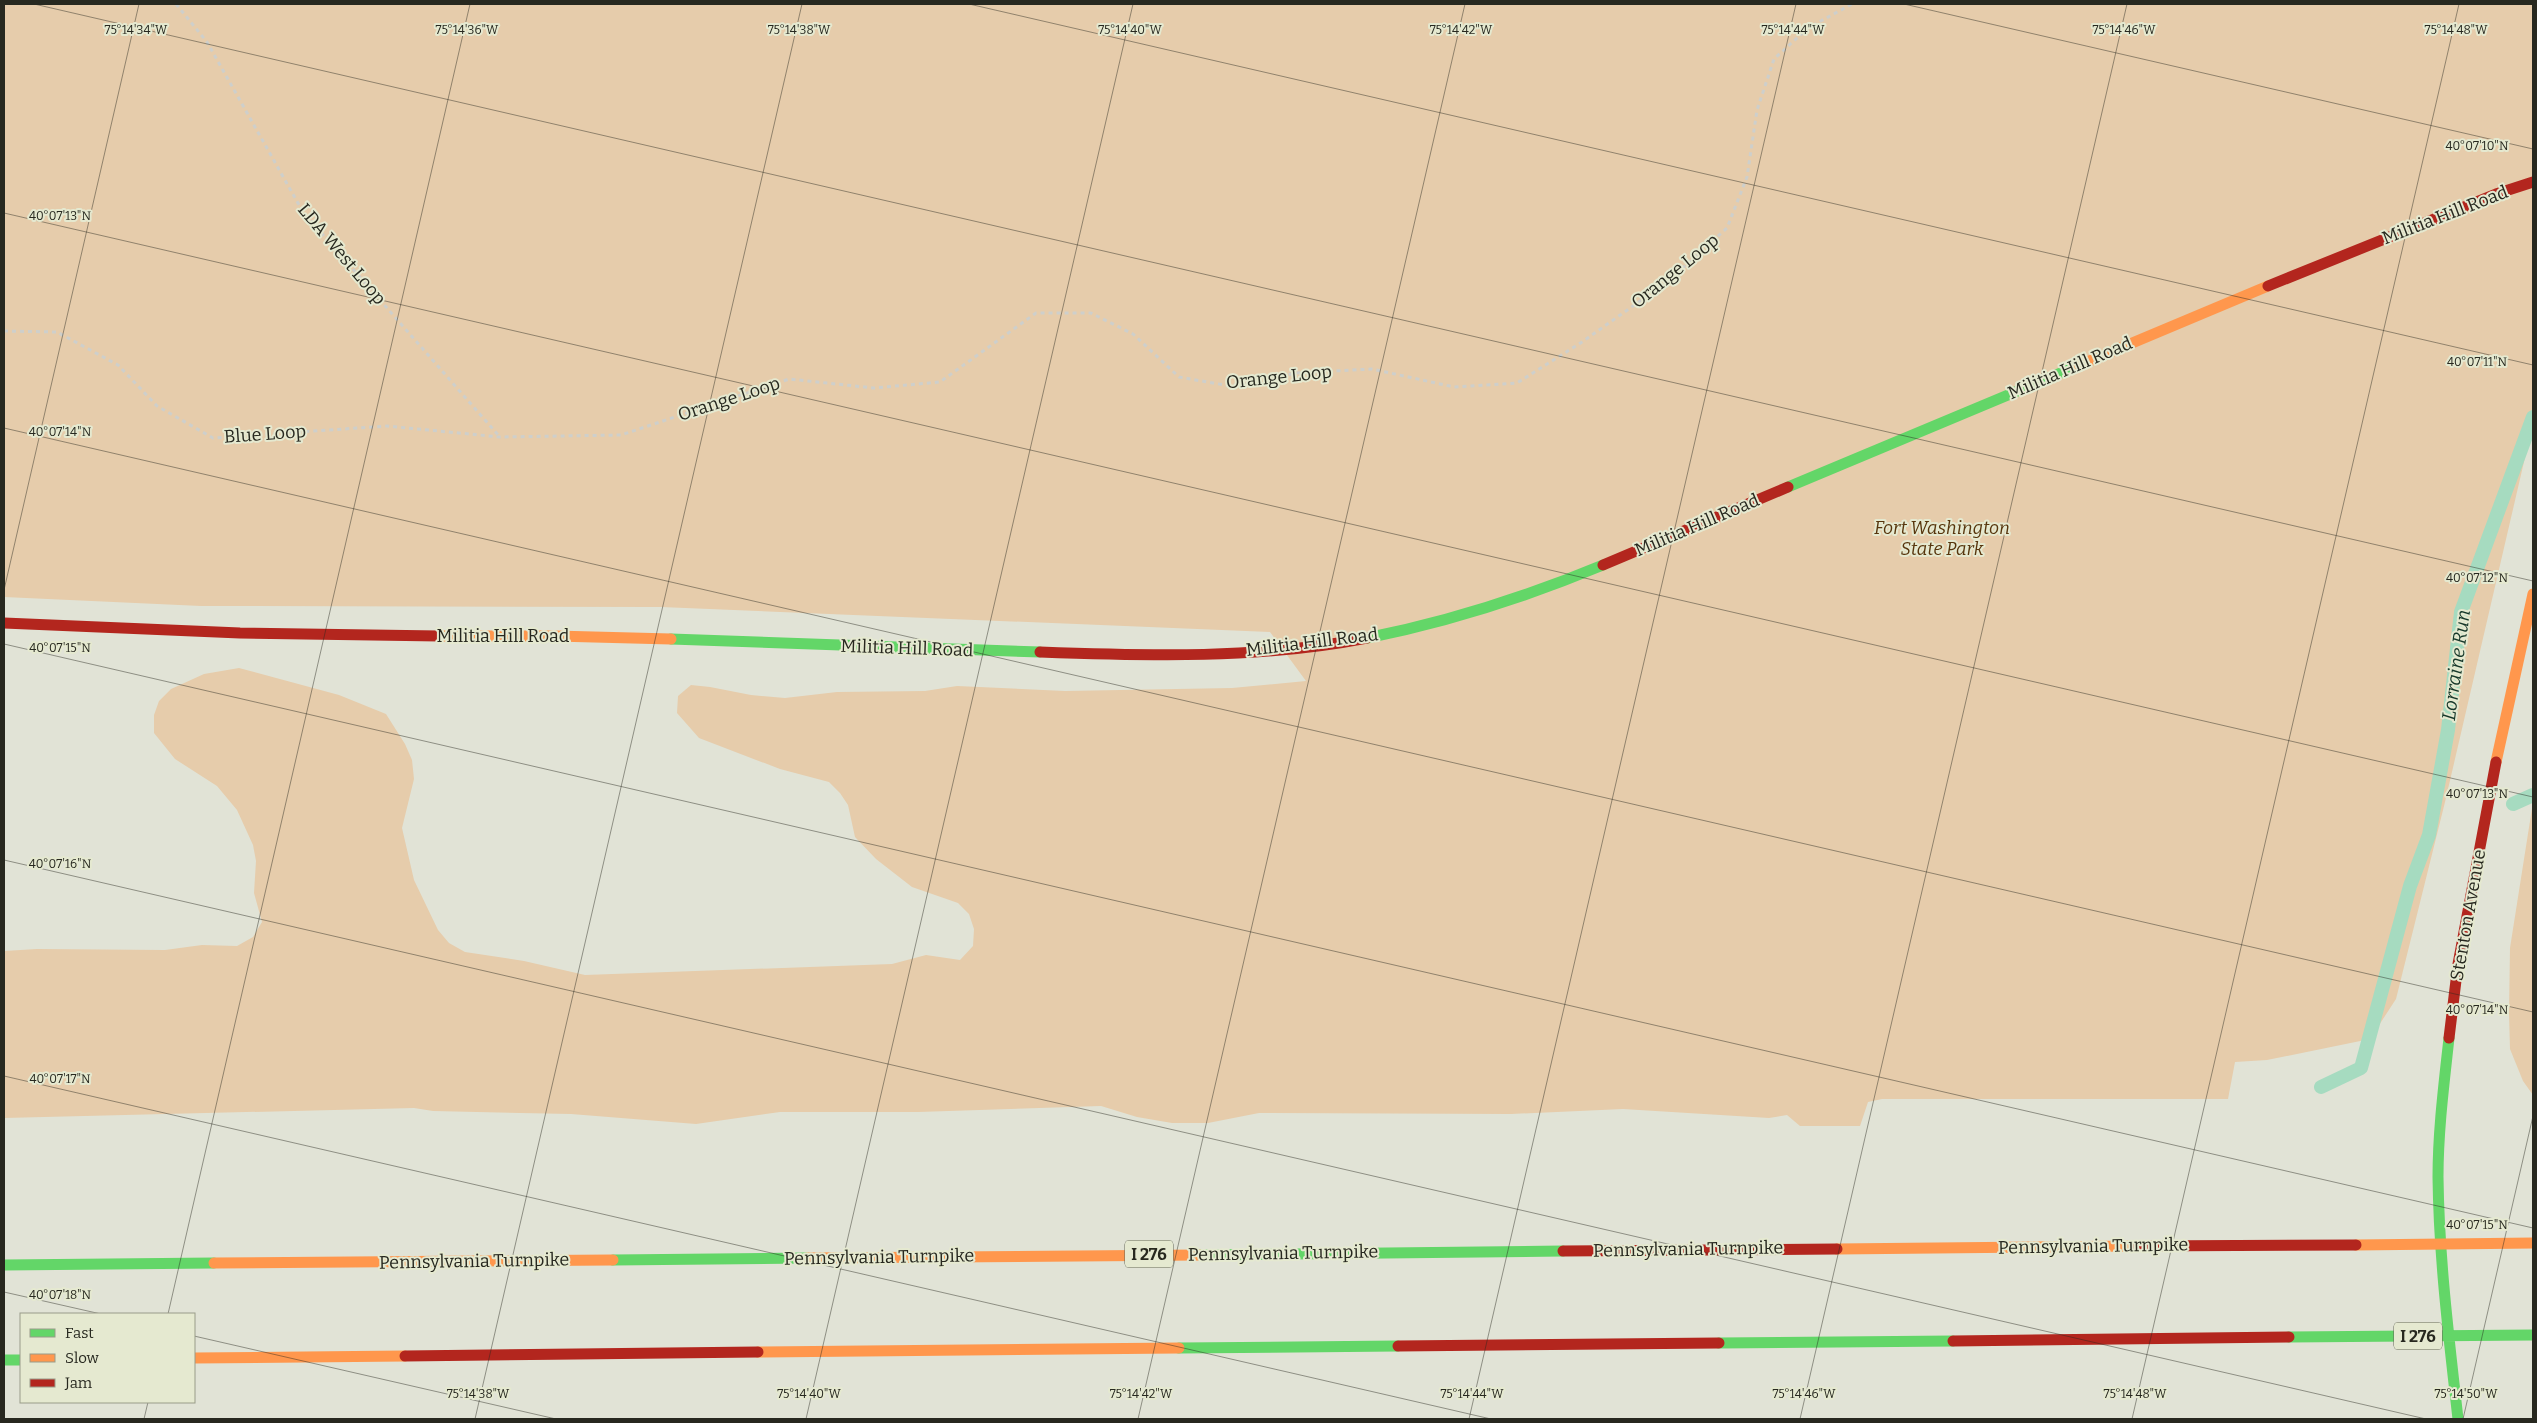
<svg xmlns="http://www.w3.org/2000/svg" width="2537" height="1423" font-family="Bitter,serif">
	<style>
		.green { fill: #e6ccab }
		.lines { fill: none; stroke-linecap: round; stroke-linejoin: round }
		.stream { stroke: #a6dbc0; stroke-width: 14 }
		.path { stroke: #cecfcb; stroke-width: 3; stroke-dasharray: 4 4; stroke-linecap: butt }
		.fast { stroke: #63d668; stroke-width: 11 }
		.slow { stroke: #ff974d; stroke-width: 11 }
		.jam { stroke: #b3261e; stroke-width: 11 }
		.ticks { fill: none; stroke: #27281f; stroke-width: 1; stroke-opacity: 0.45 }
		.labels { text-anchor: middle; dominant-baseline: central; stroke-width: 4; stroke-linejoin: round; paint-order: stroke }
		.shield { fill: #e5e9d0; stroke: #606254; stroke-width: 1 }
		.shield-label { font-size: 16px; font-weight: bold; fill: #27281f }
		.street-label { font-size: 18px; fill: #27281f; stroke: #e5e9d0 }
		.park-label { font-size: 18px; font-style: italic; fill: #57350c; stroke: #e5e9d0 }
		.water-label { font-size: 19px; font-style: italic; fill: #16382a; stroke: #e5e9d0 }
		.ticks-label { font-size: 12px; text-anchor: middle; fill: #27281f; stroke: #e5e9d0; stroke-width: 4; stroke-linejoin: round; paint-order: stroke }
	</style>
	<rect width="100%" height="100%" fill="#e1e3d6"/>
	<path class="green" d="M4,4h2529v419l-88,379 -49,197 -26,40 -103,21 -32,2 -7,37h-346l-14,3 -8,24h-60l-13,-11 -18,3 -146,-9 -112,5 -252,-1 -51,10h-36l-35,-6 -36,-11 -183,6h-138l-84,12 -125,-10 -138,-3 -19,-3 -410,10v-167l33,-2 128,1 37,-5 35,1 16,-9 9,-15 -8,-29 2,-32 -3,-16 -16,-35 -20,-24 -42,-27 -21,-26v-18l5,-14 12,-12 33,-15 35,-6 100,27 47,19 19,30 7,16 2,19 -12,49 12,52 24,50 11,13 16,9 59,9 61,14 307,-11 34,-9 34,5 13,-14 1,-17 -5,-15 -11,-11 -46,-16 -36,-28 -21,-22 -7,-32 -8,-12 -11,-11 -49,-13 -81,-31 -22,-25 1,-17 13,-11 19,2 41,8 34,3 52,-6 88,-1 32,-5 108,5 167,-3 74,-7 -36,-49 -609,-25 -460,-1 -197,-9z
		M2533,802v293l-10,-14 -13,-32 -1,-36 1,-65z"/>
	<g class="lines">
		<path class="stream" d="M2513,804l20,-9
			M2321,1087l40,-19 49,-182 19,-51 19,-105 13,-118 72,-195"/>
		<path class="path" d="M176,4l31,38 96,170 196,224
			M4,331l53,1 61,33 39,41 56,32 174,-12 113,11 121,-2 168,-56 85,9 66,-6 96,-69h55l42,21 46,43 51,9 66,-13 76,-4 82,18 63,-4 65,-41 85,-60 60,-54 20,-51 10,-67 17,-51 34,-31 44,-24"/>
		<path class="fast" d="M1788,487l287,-120
			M1367,638c81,-16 159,-41 236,-73
			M671,639l369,13
			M2449,1038c-5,46 -11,93 -11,139 1,82 11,161 20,242
			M1200,1255l363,-4
			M613,1260l194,-2
			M4,1265l210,-2
			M2289,1337l244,-2
			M1719,1343l234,-2
			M1179,1348l219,-2
			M4,1360h17"/>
		<path class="slow" d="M2075,367l193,-81
			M439,636h116l116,3
			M2496,762l37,-168
			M2356,1245l177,-2
			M1837,1249l298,-3
			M807,1258l393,-3
			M214,1263l399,-3
			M758,1352l421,-4
			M194,1358l211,-2"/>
		<path class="jam" d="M2268,286l228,-92 37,-12
			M1603,565l185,-78
			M4,623l236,10 199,3
			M1040,652c108,4 220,7 327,-14
			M2449,1038l9,-74 38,-202
			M2135,1246l221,-1
			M1563,1251l274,-2
			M1953,1341l336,-4
			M1398,1346l321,-3
			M405,1356l353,-4"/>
	</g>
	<path class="ticks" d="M34,4l2499,577M969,4l1564,361M1904,4l629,145M4,213l2529,584M4,428l2529,584M4,590l135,-586M4,644l2529,584M4,860l2422,559M4,1076l1487,343M4,1292l97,22M168,1314l302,-1310M194,1336l362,83M144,1419l4,-17M475,1419l327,-1415M806,1419l327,-1415M1138,1419l327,-1415M1469,1419l327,-1415M1800,1419l327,-1415M2132,1419l327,-1415M2463,1419l70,-303"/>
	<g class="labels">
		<g class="shield">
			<rect x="1125" y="1240.5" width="48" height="27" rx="4"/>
			<rect x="2394" y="1322.5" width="48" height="27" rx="4"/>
		</g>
		<g class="shield-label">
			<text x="1149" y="1254">I 276</text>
			<text x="2418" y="1336">I 276</text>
		</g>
		<g class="street-label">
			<text transform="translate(2445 215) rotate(-21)">Militia Hill Road</text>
			<text transform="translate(342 254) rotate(50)">LDA West Loop</text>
			<text transform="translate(1675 271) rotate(-39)">Orange Loop</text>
			<text transform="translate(2070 368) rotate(-23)">Militia Hill Road</text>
			<text transform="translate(1279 377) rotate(-6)">Orange Loop</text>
			<text transform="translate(729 399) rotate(-18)">Orange Loop</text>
			<text transform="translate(265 434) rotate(-4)">Blue Loop</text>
			<text transform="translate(1697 525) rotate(-23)">Militia Hill Road</text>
			<text x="503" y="636">Militia Hill Road</text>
			<text transform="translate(1312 642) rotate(-7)">Militia Hill Road</text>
			<text transform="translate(907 648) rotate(2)">Militia Hill Road</text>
			<text transform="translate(2468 915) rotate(-80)">Stenton Avenue</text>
			<text transform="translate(2093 1246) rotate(-1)">Pennsylvania Turnpike</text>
			<text transform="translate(1688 1249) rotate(-1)">Pennsylvania Turnpike</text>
			<text transform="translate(1283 1253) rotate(-1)">Pennsylvania Turnpike</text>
			<text transform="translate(879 1257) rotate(-1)">Pennsylvania Turnpike</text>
			<text transform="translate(474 1261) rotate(-1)">Pennsylvania Turnpike</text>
		</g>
		<g class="park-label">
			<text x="1942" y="528">Fort Washington<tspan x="1942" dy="21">State Park</tspan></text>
		</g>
		<g class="water-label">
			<text transform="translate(2456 665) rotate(-82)">Lorraine Run</text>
		</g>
	</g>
	<g class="ticks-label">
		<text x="136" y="34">75°14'34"W</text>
		<text x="467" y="34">75°14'36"W</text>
		<text x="799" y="34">75°14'38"W</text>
		<text x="1130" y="34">75°14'40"W</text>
		<text x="1461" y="34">75°14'42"W</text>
		<text x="1793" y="34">75°14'44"W</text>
		<text x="2124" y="34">75°14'46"W</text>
		<text x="2456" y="34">75°14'48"W</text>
		<text x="2477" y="150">40°07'10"N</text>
		<text x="60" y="220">40°07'13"N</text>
		<text x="2477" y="366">40°07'11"N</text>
		<text x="60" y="436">40°07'14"N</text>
		<text x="2477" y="582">40°07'12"N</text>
		<text x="60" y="652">40°07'15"N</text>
		<text x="2477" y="798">40°07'13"N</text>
		<text x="60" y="868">40°07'16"N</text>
		<text x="2477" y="1014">40°07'14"N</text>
		<text x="60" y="1083">40°07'17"N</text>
		<text x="2477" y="1229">40°07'15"N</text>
		<text x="60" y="1299">40°07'18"N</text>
		<text x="478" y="1398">75°14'38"W</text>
		<text x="809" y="1398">75°14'40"W</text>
		<text x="1141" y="1398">75°14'42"W</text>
		<text x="1472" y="1398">75°14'44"W</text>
		<text x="1804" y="1398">75°14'46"W</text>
		<text x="2135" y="1398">75°14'48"W</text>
		<text x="2466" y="1398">75°14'50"W</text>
	</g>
	<rect width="2537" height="1423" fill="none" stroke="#27281f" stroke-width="10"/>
	<rect x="20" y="1313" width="175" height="90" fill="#e5e9d0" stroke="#999c89"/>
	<rect x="30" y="1329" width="25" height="8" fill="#63d668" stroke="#999c89"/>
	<text x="65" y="1338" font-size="15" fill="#27281f">Fast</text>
	<rect x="30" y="1354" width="25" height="8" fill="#ff974d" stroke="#999c89"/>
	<text x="65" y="1363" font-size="15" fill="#27281f">Slow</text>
	<rect x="30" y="1379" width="25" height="8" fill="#b3261e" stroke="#999c89"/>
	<text x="65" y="1388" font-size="15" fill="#27281f">Jam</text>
</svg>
